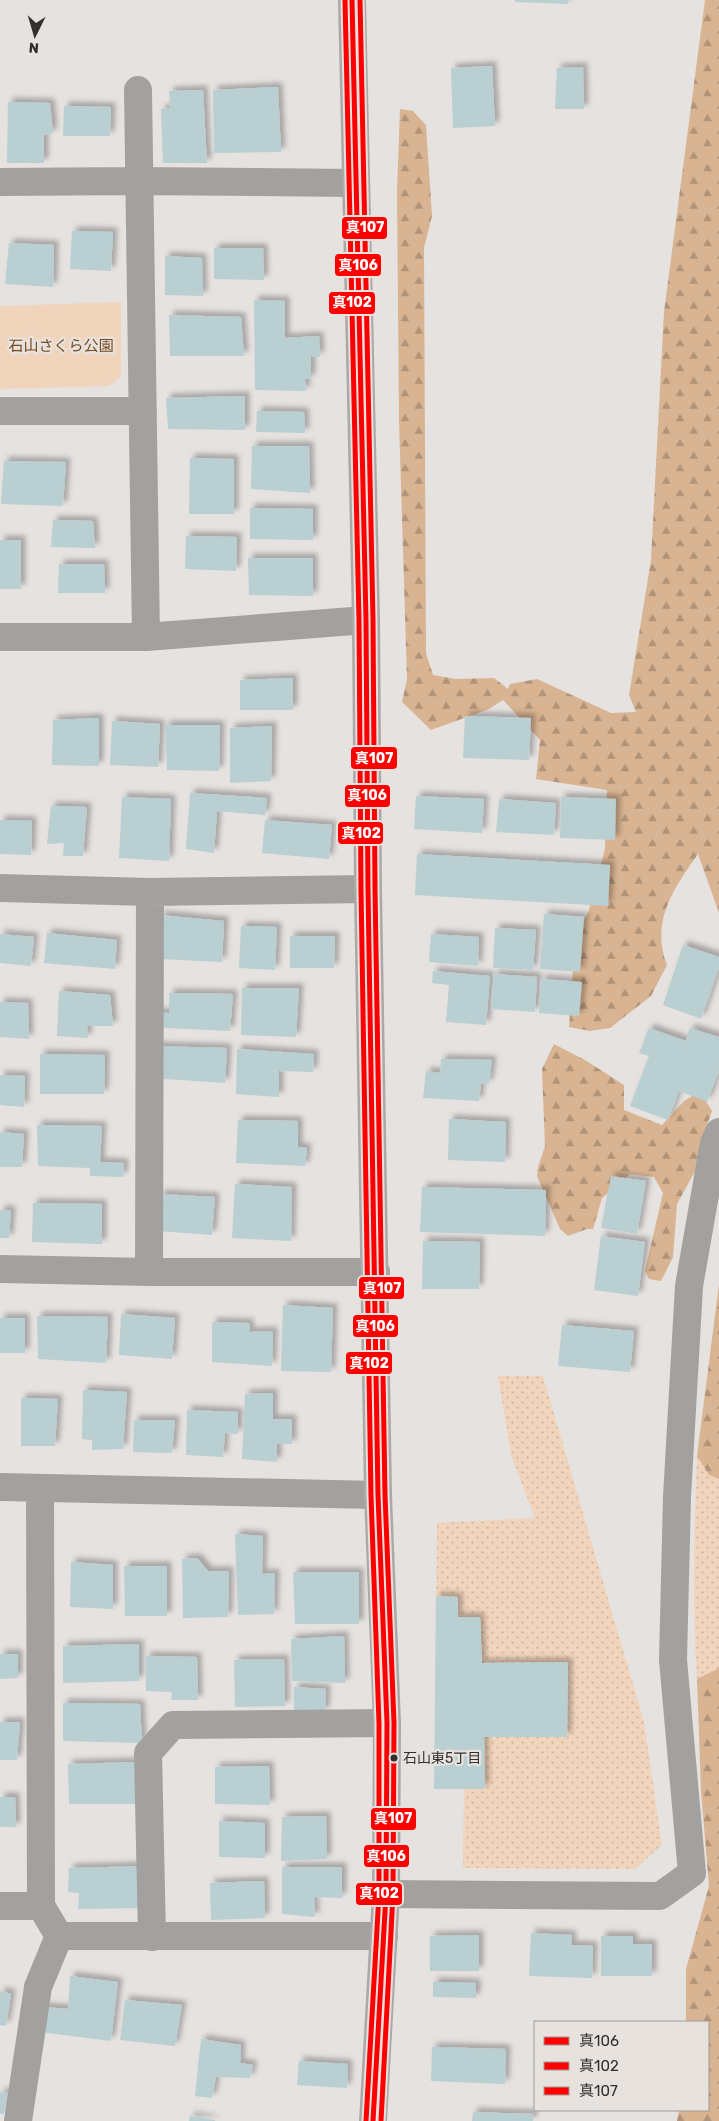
<svg xmlns="http://www.w3.org/2000/svg" width="719" height="2121" font-family="Rubik,'Noto Sans JP',sans-serif">
	<style>
		.grass { fill: url(#grass-dots) }
		.forest { fill: url(#forest-firs) }
		.park { fill: #f1d4bc }
		.building { fill: #bacfd2; filter: url(#shadow) }
		.lines { fill: none; stroke-linecap: round; stroke-linejoin: round }
		.street { stroke: #a3a19f; stroke-width: 28 }
		.highway { stroke: #aba8a7; stroke-width: 28 }
		.bus-1-casing { stroke: #e7e2de; stroke-width: 9 }
		.bus-2-casing { stroke: #e7e2de; stroke-width: 9 }
		.bus-3-casing { stroke: #e7e2de; stroke-width: 9 }
		.bus-1 { stroke: #f00; stroke-width: 5 }
		.bus-2 { stroke: #f00; stroke-width: 5 }
		.bus-3 { stroke: #f00; stroke-width: 5 }
		.bus-dot { fill: #32302e; stroke: #e7e2de; stroke-width: 2 }
		.labels { text-anchor: middle; dominant-baseline: central; stroke-width: 4.5; stroke-linejoin: round; paint-order: stroke }
		.bus-label { font-size: 14px; fill: #32302e; stroke: #e7e2de; text-anchor: start }
		.park-label { font-size: 15px; fill: #76491d; stroke: #e7e2de }
		.line-badge { stroke: #e7e2de; stroke-width: 2 }
		.badge-label { font-size: 14px; text-anchor: middle; font-weight: bold; fill: #fff }
	</style>
	<defs>
		<pattern id="grass-dots" width="8" height="8" patternUnits="userSpaceOnUse" patternTransform="scale(1.25)"><rect width="8" height="8" fill="#f1d4bc"/><path d="M2 2h.1M6 6h.1" fill="none" stroke="#cfb6a2" stroke-width="1.8" stroke-linecap="round"/></pattern>
		<pattern id="forest-firs" width="22" height="20" patternUnits="userSpaceOnUse" patternTransform="scale(1.25)"><rect width="22" height="20" fill="#d9b492"/><path d="M5 1l3.5 6h-7zM16 11l3.5 6h-7z" fill="#b19378"/></pattern>
		<filter id="shadow"><feDropShadow dx="4.5" dy="-4.5" stdDeviation="2.5" flood-color="#0004"/></filter>
	</defs>
	<rect width="100%" height="100%" fill="#e5e2e0"/>
	<path class="grass" d="M498,1376h45l101,346 18,123 -27,24 -172,-1 1,-79h21l-1,-52h83l1,-75 -86,1 -2,-46h-22v-20l-22,-1 1,-73 98,-5 -24,-63z
		M697,1456l22,17v198l-22,8c-5,-74 -3,-148 0,-223z"/>
	<path class="forest" d="M705,0h14v913l-21,-59c-24,34 -48,68 -31,111l-16,31 -41,32 -20,3 -21,-4 6,-87 14,-30 16,-61 2,-59 -71,-11 4,-39 -37,-40 -14,9 -58,21 -29,-28 5,-23 -8,-258 -2,-229 3,-83 13,2 13,14 6,91 -8,32 2,405 7,22 23,4 38,-1 14,11 2,-5 27,-5 74,34 25,-1 -7,-17 22,-135 13,-248z
		M554,1044l31,16 39,25v25l38,15 22,-24 16,-10 12,20 -5,14 -4,32 -26,47 -4,53 -12,24 -12,-2 -4,-8 18,-78 -9,-16 -24,-3 -28,24 -9,31h-6l-19,7 -8,-7 -23,-53 1,-9 7,-21 -3,-77z
		M719,1284v195l-10,-4 -12,-19z
		M719,1668v453h-42l2,-11h29v-88h-22v-53l23,-83 -8,-95 -4,-112z"/>
	<path class="park" d="M121,302v75l-12,9 -109,3v-83z"/>
	<path class="building" d="M515,0h53v4l-53,-2z
		M492,66l3,60 -42,2 -2,-60z
		M583,67l1,42h-29l2,-41z
		M278,87l3,65 -67,1 -1,-63z
		M203,90l4,73h-44l-2,-54 9,-1 -1,-17z
		M8,102l42,1 3,30 -9,2v28h-37z
		M64,106l47,1 -1,29h-47z
		M72,231l41,1 -2,39 -41,-2z
		M9,243l45,2 -1,42 -48,-3z
		M214,248h49l1,32 -50,-1z
		M165,256l37,2 1,38 -38,-1z
		M254,300l31,1v37l34,-2 1,21 -9,-1v23h-6l1,12 -51,-1z
		M169,315l72,2 3,39h-74z
		M245,396v34l-77,-1 -2,-31z
		M257,411l47,1 1,21 -49,-1z
		M252,446h57l1,47 -59,-4z
		M190,458l44,1v55h-45z
		M4,461l62,1 -3,44 -62,-2z
		M250,508l63,1v31l-63,-1z
		M53,520l40,1 2,27 -44,-1z
		M186,536l51,1 -1,34 -51,-2z
		M0,540h21v49h-21z
		M248,558h65v38l-64,-1z
		M59,564h45l1,29h-47z
		M293,678v32h-53v-30z
		M465,716l66,2 -2,42 -66,-2z
		M99,718v48l-47,-1 1,-45z
		M112,721l48,3 -2,43 -48,-2z
		M165,725h55l-1,46 -52,-1z
		M272,726l-1,55 -41,2v-55z
		M190,793l77,5 -2,17 -48,-4 -3,42 -28,-4z
		M416,796l68,3 -2,34 -68,-4z
		M122,797l49,2 -2,62 -50,-3z
		M561,797l55,2 -1,41 -55,-2z
		M499,799l57,4 -2,32 -58,-3z
		M51,806l36,1 -4,49h-20l1,-13 -17,1z
		M0,820l32,1 -1,34 -31,-1z
		M265,820l67,5 -3,34 -67,-6z
		M417,854l193,11 -2,41 -193,-11z
		M544,914l40,3 -4,55 -40,-3z
		M160,915l64,6 -2,41 -62,-3z
		M241,926l36,1 -2,43 -36,-2z
		M495,928l41,2 -3,40 -40,-2z
		M47,933l70,7 -2,29 -71,-6z
		M0,934l34,3 -3,29 -31,-3z
		M431,934l48,3 -1,29 -49,-4z
		M290,936h45l-1,32h-44z
		M683,945l36,12v11l-18,51 -38,-14z
		M433,971l57,5 -4,49 -40,-3 3,-37 -17,-2z
		M494,974l43,3 -2,35 -44,-3z
		M541,979l41,3 -3,34 -40,-3z
		M242,988h57l-3,49 -55,-2z
		M59,991l51,4 3,31h-26l1,12 -31,-2z
		M169,993l64,1 -3,37 -83,-4 1,-15 21,1z
		M0,1002l28,1 1,36 -29,-2z
		M649,1028l37,13 4,-13 29,9v34l-12,31 -28,-11 -11,29 -38,-14 19,-50 -10,-3z
		M152,1046l75,2 -2,35 -75,-5z
		M237,1049l77,5 -1,18 -34,-1v26l-43,-3z
		M40,1054l65,1 -1,39h-64z
		M441,1059l51,1 -3,24 -8,-1 -2,18 -56,-3 3,-27 14,2z
		M0,1075l25,1 -1,31 -24,-2z
		M449,1119l57,3 -1,40 -57,-2z
		M238,1120l60,1v26l9,1 -2,18 -69,-3z
		M37,1125l65,1 -2,36 24,1 -1,14 -33,-1v-8l-52,-2z
		M0,1132l24,2 -2,33h-22z
		M611,1176l35,5 -9,53 -36,-6z
		M235,1184l57,3 -1,54 -59,-3z
		M422,1187l124,3 -1,46 -125,-4z
		M160,1194l55,3 -3,38 -54,-4z
		M33,1203l69,1v40l-70,-2z
		M0,1210h11l-2,28h-9z
		M601,1236l44,6 -7,54 -44,-6z
		M423,1241l57,1 -1,47h-57z
		M283,1305l50,3 -2,64 -50,-1z
		M121,1314l54,4 -3,41 -53,-4z
		M37,1316l71,1 -2,46 -68,-4z
		M0,1318h25v35h-25z
		M212,1322l37,1 1,9 23,-1 -1,35 -60,-4z
		M562,1325l72,6 -4,41 -72,-6z
		M83,1390l44,2 -4,57 -31,1v-10l-10,-1z
		M273,1393v26h19v25h-15v18l-35,-3 3,-65z
		M21,1398l37,1 -3,47h-34z
		M187,1410l51,2v22l-13,-1 -2,24 -37,-2z
		M134,1420h41l-3,33 -39,-1z
		M235,1534l28,2 -1,38 13,-1 -1,41 -36,1z
		M197,1558l11,13h21l-1,46 -45,1 -1,-59z
		M71,1562l42,3v44l-43,-2z
		M124,1566h43v50h-42z
		M293,1572h66v52h-64z
		M436,1596l22,1v20h22l2,46 86,-1 -1,75h-83l1,52h-51z
		M344,1636l1,47 -53,-2 -1,-42z
		M139,1644v37l-76,2v-37z
		M0,1654h18v24l-18,1z
		M146,1656l51,1 1,43h-27l1,-8 -26,-1z
		M284,1659l1,47 -50,1 -1,-47z
		M294,1687l32,2 -1,23 -31,-1z
		M63,1703l77,1 2,39 -79,-2z
		M0,1722h20l-3,38h-17z
		M137,1762l1,42h-69l-1,-40z
		M269,1766l1,39 -55,-1v-37z
		M0,1797h15l1,30h-16z
		M326,1816l1,43 -46,2 1,-44z
		M219,1821l46,2v35l-46,-1z
		M146,1866l-2,42 -66,1 1,-16 -11,-1 1,-24z
		M282,1867h60v31l-28,-1 1,20 -33,-3z
		M264,1881l1,37 -54,2 -1,-37z
		M531,1933l41,2 -1,10 22,1 -1,32 -63,-2z
		M479,1935v36h-49v-35z
		M601,1936h32v8h19v32h-51z
		M70,1976l48,6 -7,59 -71,-9 3,-25 25,2z
		M433,1982l43,1v15l-43,-1z
		M0,1991l11,3 -5,32 -6,-1z
		M125,2000l57,5 -7,41 -55,-6z
		M201,2039l40,6 -1,18 13,2 -3,13 -34,-1 -4,21 -17,-2z
		M432,2047l74,2 -1,35 -74,-3z
		M299,2061l49,3 -1,24 -50,-3z
		M0,2092l8,1 -4,21h-4z
		M473,2112l60,2v7h-61z
		M190,2116l25,4v1h-26z"/>
	<g class="lines">
		<path class="street" d="M138,90l8,547
			M0,182l138,-1 218,2
			M0,411h143
			M0,637h146l220,-17
			M0,888l150,4 218,-3
			M0,1269l149,3h227
			M149,1272l1,-380
			M0,1487l378,8
			M40,1488l1,418
			M386,1894l274,2 32,-23 -19,-213 4,-163 12,-211 25,-143 5,-11
			M0,1906h41l18,30h325
			M152,1937l-4,-184 25,-28 214,-2
			M18,2121l20,-134 21,-51"/>
		<path class="highway" d="M352,0l14,620 2,269 10,606 9,228 -1,171 -13,227"/>
		<defs>
			<path id="bus-1" d="M352,0l14,620 2,269 10,606 9,228 -1,171 -13,227"/>
			<path id="bus-2" d="M345,0l14,620 2,269 10,606 8,228v171l-13,227"/>
			<path id="bus-3" d="M360,0l13,620 2,269 10,606 9,228 -1,171 -12,227"/>
		</defs>
		<use href="#bus-1" class="bus-1-casing"/>
		<use href="#bus-2" class="bus-2-casing"/>
		<use href="#bus-3" class="bus-3-casing"/>
		<use href="#bus-1" class="bus-1"/>
		<use href="#bus-2" class="bus-2"/>
		<use href="#bus-3" class="bus-3"/>
	</g>
	<circle class="bus-dot" cx="394" cy="1758" r="4.5"/>
	<g class="labels">
		<g class="bus-label">
			<text x="403" y="1758">石山東5丁目</text>
		</g>
		<g class="park-label">
			<text x="61" y="346">石山さくら公園</text>
		</g>
	</g>
	<g class="line-badge">
		<rect x="341" y="216" width="47" height="24" rx="5" fill="#f00"/>
		<rect x="334" y="253" width="48" height="24" rx="5" fill="#f00"/>
		<rect x="328" y="291" width="48" height="24" rx="5" fill="#f00"/>
		<rect x="350" y="746" width="48" height="24" rx="5" fill="#f00"/>
		<rect x="344" y="784" width="47" height="24" rx="5" fill="#f00"/>
		<rect x="337" y="821" width="47" height="24" rx="5" fill="#f00"/>
		<rect x="358" y="1276" width="47" height="24" rx="5" fill="#f00"/>
		<rect x="352" y="1314" width="47" height="24" rx="5" fill="#f00"/>
		<rect x="345" y="1351" width="48" height="24" rx="5" fill="#f00"/>
		<rect x="370" y="1807" width="47" height="24" rx="5" fill="#f00"/>
		<rect x="363" y="1844" width="47" height="24" rx="5" fill="#f00"/>
		<rect x="355" y="1882" width="48" height="24" rx="5" fill="#f00"/>
	</g>
	<g class="badge-label">
		<text x="365" y="232">真107</text>
		<text x="358" y="270">真106</text>
		<text x="352" y="307">真102</text>
		<text x="374" y="763">真107</text>
		<text x="367" y="800">真106</text>
		<text x="361" y="838">真102</text>
		<text x="382" y="1293">真107</text>
		<text x="375" y="1331">真106</text>
		<text x="369" y="1368">真102</text>
		<text x="393" y="1823">真107</text>
		<text x="386" y="1861">真106</text>
		<text x="379" y="1898">真102</text>
	</g>
	<rect x="534" y="2021" width="175" height="90" fill="#e7e2de" stroke="#9f9b98"/>
	<rect x="544" y="2037" width="25" height="8" fill="#ff0000" stroke="#9f9b98"/>
	<text x="579" y="2046" font-size="15" fill="#32302e">真106</text>
	<rect x="544" y="2062" width="25" height="8" fill="#ff0000" stroke="#9f9b98"/>
	<text x="579" y="2071" font-size="15" fill="#32302e">真102</text>
	<rect x="544" y="2087" width="25" height="8" fill="#ff0000" stroke="#9f9b98"/>
	<text x="579" y="2096" font-size="15" fill="#32302e">真107</text>
	<g transform="translate(35 35) rotate(185)" stroke="#e7e2de" stroke-width="4" paint-order="stroke">
	<path d="M0-4L9 19L0 12L-9 19Z" fill="#32302e"/>
	<text y="-8" font-size="14" font-weight="bold" text-anchor="middle" fill="#32302e">N</text>
	</g>
</svg>
